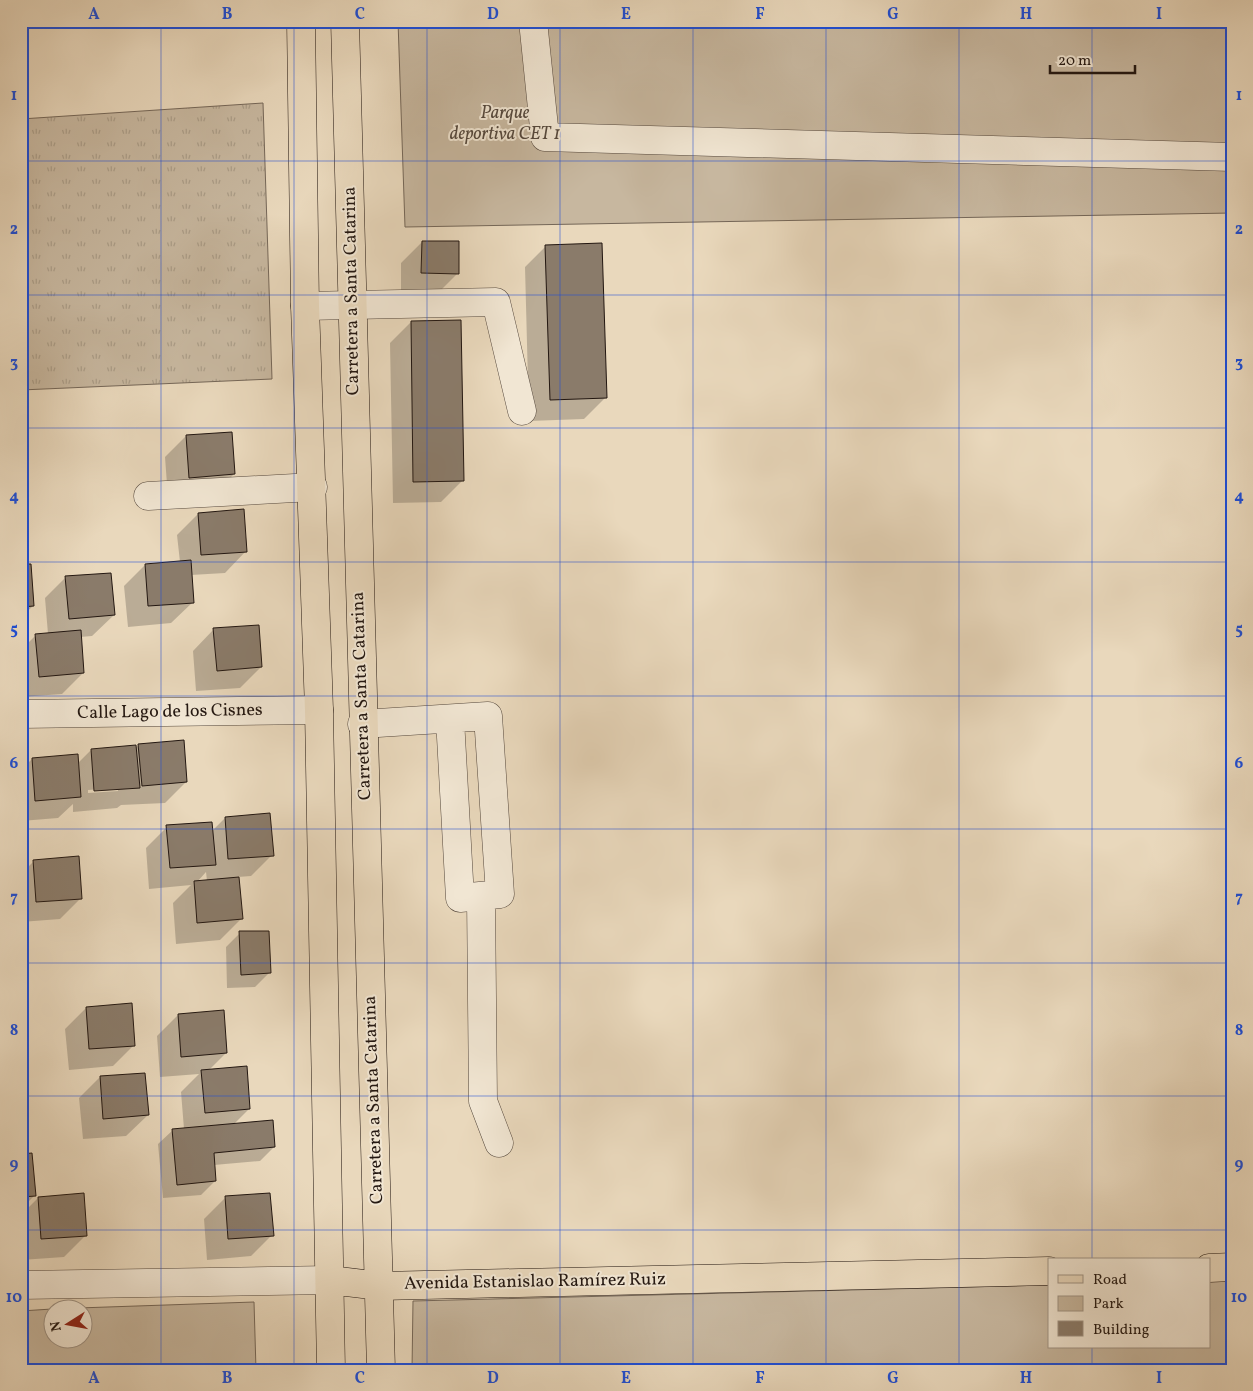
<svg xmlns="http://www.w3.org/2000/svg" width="1253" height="1391" font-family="Vollkorn,serif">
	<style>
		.grass { fill: url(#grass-tufts); stroke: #756758 }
		.park { fill: #c7b79f; stroke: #756758 }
		.shadow { fill: #0003; fill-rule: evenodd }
		.building { fill: #8a7b6a; stroke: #231711 }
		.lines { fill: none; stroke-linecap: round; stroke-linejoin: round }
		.minor-casing { stroke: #54473c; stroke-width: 29 }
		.major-casing { stroke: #231711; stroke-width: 29 }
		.minor { stroke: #f1e6d3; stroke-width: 28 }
		.major { stroke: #e9d8bc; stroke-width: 28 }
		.grid { fill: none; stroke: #1d4ed8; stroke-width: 1; stroke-opacity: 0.55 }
		.labels { text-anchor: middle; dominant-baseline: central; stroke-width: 4; stroke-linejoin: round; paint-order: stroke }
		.park-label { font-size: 18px; font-style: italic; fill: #54473c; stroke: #f1e6d3 }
		.street-label { font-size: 18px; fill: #231711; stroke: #f1e6d3 }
		.neatline { fill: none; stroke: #1d4ed8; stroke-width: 2 }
		.grid-label { font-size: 16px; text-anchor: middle; font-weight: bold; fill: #1d4ed8 }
	</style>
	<defs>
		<pattern id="grass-tufts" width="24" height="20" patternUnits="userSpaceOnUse" patternTransform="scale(1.25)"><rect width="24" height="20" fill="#c7b79f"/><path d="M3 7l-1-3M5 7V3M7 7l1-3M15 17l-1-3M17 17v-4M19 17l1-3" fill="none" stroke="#ab9d88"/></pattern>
	</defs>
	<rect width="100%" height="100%" fill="#e9d8bc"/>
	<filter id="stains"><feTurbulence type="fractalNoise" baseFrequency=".004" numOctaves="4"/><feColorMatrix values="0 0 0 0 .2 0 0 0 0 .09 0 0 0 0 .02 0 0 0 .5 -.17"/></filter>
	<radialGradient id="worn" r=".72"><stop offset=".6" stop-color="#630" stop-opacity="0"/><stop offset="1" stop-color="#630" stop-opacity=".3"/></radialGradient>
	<path class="grass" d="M263,103l9,276 -251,11v-271z"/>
	<path class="park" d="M398,21h834v192l-827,14z
		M1209,1281h23v84l-111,5h-709l1,-69 636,-16v62h160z
		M254,1302l2,68h-235v-59l31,-2v29h30v-30h-4z"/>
	<path class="shadow" d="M422,242l36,31 -21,21h-36v-31z
		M546,246l60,151 -22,22 -55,2 -4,-154z
		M411,322l51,159 -21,21 -48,1 -3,-160z
		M186,436l48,38 -21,21 -45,3 -3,-41z
		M198,514l48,37 -21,22 -34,2 2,27 -22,21 -43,4 -4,-41 21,-21 35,-3 -3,-27z
		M21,566l12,40 -12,11z
		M66,577l48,38 -22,21 -12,1 3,36 -21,21 -41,3v-47l15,-15 12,-1 -3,-36z
		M214,629l47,38 -21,21 -44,3 -3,-40z
		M139,745l47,37 -21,21 -44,2 -4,3 -44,4v-8l-15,14 -37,3v-51l11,-11 45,5 14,-14 44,-2zM118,788v3l-30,2v-3z
		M225,818l47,37 -21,21 -13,1 3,42 -21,21 -44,4 -3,-41 18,-18 -42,4 -3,-41 21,-21 45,4zM206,872l1,9 -10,1z
		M34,861l47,37 -21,21 -39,3v-48z
		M240,933l29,40 -14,14 -28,1 -1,-41z
		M86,1008l48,37 -21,21 -44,4 -4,-41z
		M178,1015l48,38 -18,18 41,38 -16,16 41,22 -14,14 -46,4 1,16 -14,14 -38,3 -5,-54 15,-14 11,-1 -3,-37 18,-18 -39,3 -3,-41z
		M100,1077l48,38 -22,21 -43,3 -4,-41z
		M21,1156l13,40 -13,13z
		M38,1198l47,38 -21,21 -43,3v-45z
		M225,1198l47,37 -21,21 -44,4 -3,-41z"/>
	<path class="building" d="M422,241h37v33l-38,-1z
		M602,243l5,155 -57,2 -5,-155z
		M461,320l3,161 -51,1 -2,-161z
		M232,432l3,42 -46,4 -3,-43z
		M244,509l3,43 -46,3 -3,-42z
		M191,560l3,43 -46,3 -3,-42z
		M21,564h10l3,42 -13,1z
		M111,573l4,42 -46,4 -4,-43z
		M259,625l3,42 -45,4 -4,-43z
		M81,630l3,43 -45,4 -4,-43z
		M184,740l3,42 -45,4 -4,-42z
		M136,745l4,43 -46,3 -3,-42z
		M78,754l3,43 -46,4 -3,-43z
		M270,813l4,43 -46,3 -3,-42z
		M212,822l4,43 -46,3 -4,-43z
		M79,856l3,43 -46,3 -3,-42z
		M239,877l4,42 -46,4 -3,-42z
		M239,931h30l2,42 -30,2z
		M132,1003l3,43 -46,3 -3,-42z
		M224,1010l3,43 -46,4 -3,-43z
		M247,1066l3,43 -45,4 -4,-43z
		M145,1073l4,42 -46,4 -3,-43z
		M273,1120l2,27 -61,6 2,28 -39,4 -5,-56z
		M32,1153l4,43 -15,1v-43z
		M84,1193l3,43 -46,3 -3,-42z
		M270,1193l4,43 -46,3 -3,-43z"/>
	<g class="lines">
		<defs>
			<path id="minor" d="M533,21l12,116 687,20
				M305,306l191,-4 26,109
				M148,496l165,-9
				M21,714l298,-4
				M362,724l126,-8 12,178 -40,4 -10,-179
				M481,897l2,204 16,42
				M21,1285l309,-5"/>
			<path id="major" d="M301,21l4,285 14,404 12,660
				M345,21l36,1349
				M1209,1268l23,-1
				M330,1280l50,6 669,-15"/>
		</defs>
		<use href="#minor" class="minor-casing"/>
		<use href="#major" class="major-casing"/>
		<use href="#minor" class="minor"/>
		<use href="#major" class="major"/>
	</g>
	<path class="grid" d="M161,21v1349M294,21v1349M427,21v1349M560,21v1349M693,21v1349M826,21v1349M959,21v1349M1092,21v1239M21,161h1211M21,295h1211M21,428h1211M21,562h1211M21,696h1211M21,829h1211M21,963h1211M21,1096h1211M21,1230h1211M1092,1347v23"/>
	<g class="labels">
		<g class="park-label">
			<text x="505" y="113">Parque<tspan x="505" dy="21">deportiva CET 1</tspan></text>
		</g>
		<g class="street-label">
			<text transform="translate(352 291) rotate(-91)">Carretera a Santa Catarina</text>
			<text transform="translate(362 696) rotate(-92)">Carretera a Santa Catarina</text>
			<text transform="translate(170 712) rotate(-1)">Calle Lago de los Cisnes</text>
			<text transform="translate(374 1100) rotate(-92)">Carretera a Santa Catarina</text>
			<text transform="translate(535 1282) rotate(-1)">Avenida Estanislao Ramírez Ruiz</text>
		</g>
	</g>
	<rect width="1253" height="1391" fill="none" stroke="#e9d8bc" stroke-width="55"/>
	<rect x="1048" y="1258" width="162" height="90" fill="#f1e6d3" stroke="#9f9385"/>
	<rect x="1058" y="1275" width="25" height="8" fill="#e9d8bc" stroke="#9f9385"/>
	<text x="1093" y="1284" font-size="15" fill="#231711">Road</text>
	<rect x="1058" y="1296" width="25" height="15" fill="#c7b79f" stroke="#9f9385"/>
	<text x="1093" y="1308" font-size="15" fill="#231711">Park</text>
	<rect x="1058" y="1321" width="25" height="15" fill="#8a7b6a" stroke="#9f9385"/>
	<text x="1093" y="1334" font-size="15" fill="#231711">Building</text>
	<g transform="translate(68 1324) rotate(259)"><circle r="24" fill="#f1e6d3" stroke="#9f9385"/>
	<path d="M0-4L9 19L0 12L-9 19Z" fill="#8f2418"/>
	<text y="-8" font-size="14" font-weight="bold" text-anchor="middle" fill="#231711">N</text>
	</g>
	<path d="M1050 65v8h85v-8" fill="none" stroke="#231711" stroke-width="2.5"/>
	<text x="1058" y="65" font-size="15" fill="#231711" stroke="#f1e6d3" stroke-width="4" paint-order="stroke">20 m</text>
	<rect x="28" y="28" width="1198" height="1336" class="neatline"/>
	<g class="grid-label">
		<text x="94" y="19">A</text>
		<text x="227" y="19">B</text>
		<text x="360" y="19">C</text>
		<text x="493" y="19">D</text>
		<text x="626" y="19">E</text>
		<text x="760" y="19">F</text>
		<text x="893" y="19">G</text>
		<text x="1026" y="19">H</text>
		<text x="1159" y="19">I</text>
		<text x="14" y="100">1</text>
		<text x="1239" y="100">1</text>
		<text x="14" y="234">2</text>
		<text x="1239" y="234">2</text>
		<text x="14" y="367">3</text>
		<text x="1239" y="367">3</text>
		<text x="14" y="501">4</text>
		<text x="1239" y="501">4</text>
		<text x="14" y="634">5</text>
		<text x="1239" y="634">5</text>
		<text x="14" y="768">6</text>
		<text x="1239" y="768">6</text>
		<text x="14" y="902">7</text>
		<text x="1239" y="902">7</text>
		<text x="14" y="1035">8</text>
		<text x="1239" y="1035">8</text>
		<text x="14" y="1169">9</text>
		<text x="1239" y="1169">9</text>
		<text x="14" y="1302">10</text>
		<text x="1239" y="1302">10</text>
		<text x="94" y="1383">A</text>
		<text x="227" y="1383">B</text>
		<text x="360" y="1383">C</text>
		<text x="493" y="1383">D</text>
		<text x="626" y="1383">E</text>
		<text x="760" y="1383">F</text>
		<text x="893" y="1383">G</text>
		<text x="1026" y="1383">H</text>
		<text x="1159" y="1383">I</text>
	</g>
	<rect width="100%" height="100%" filter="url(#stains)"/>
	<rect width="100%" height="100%" fill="url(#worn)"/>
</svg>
